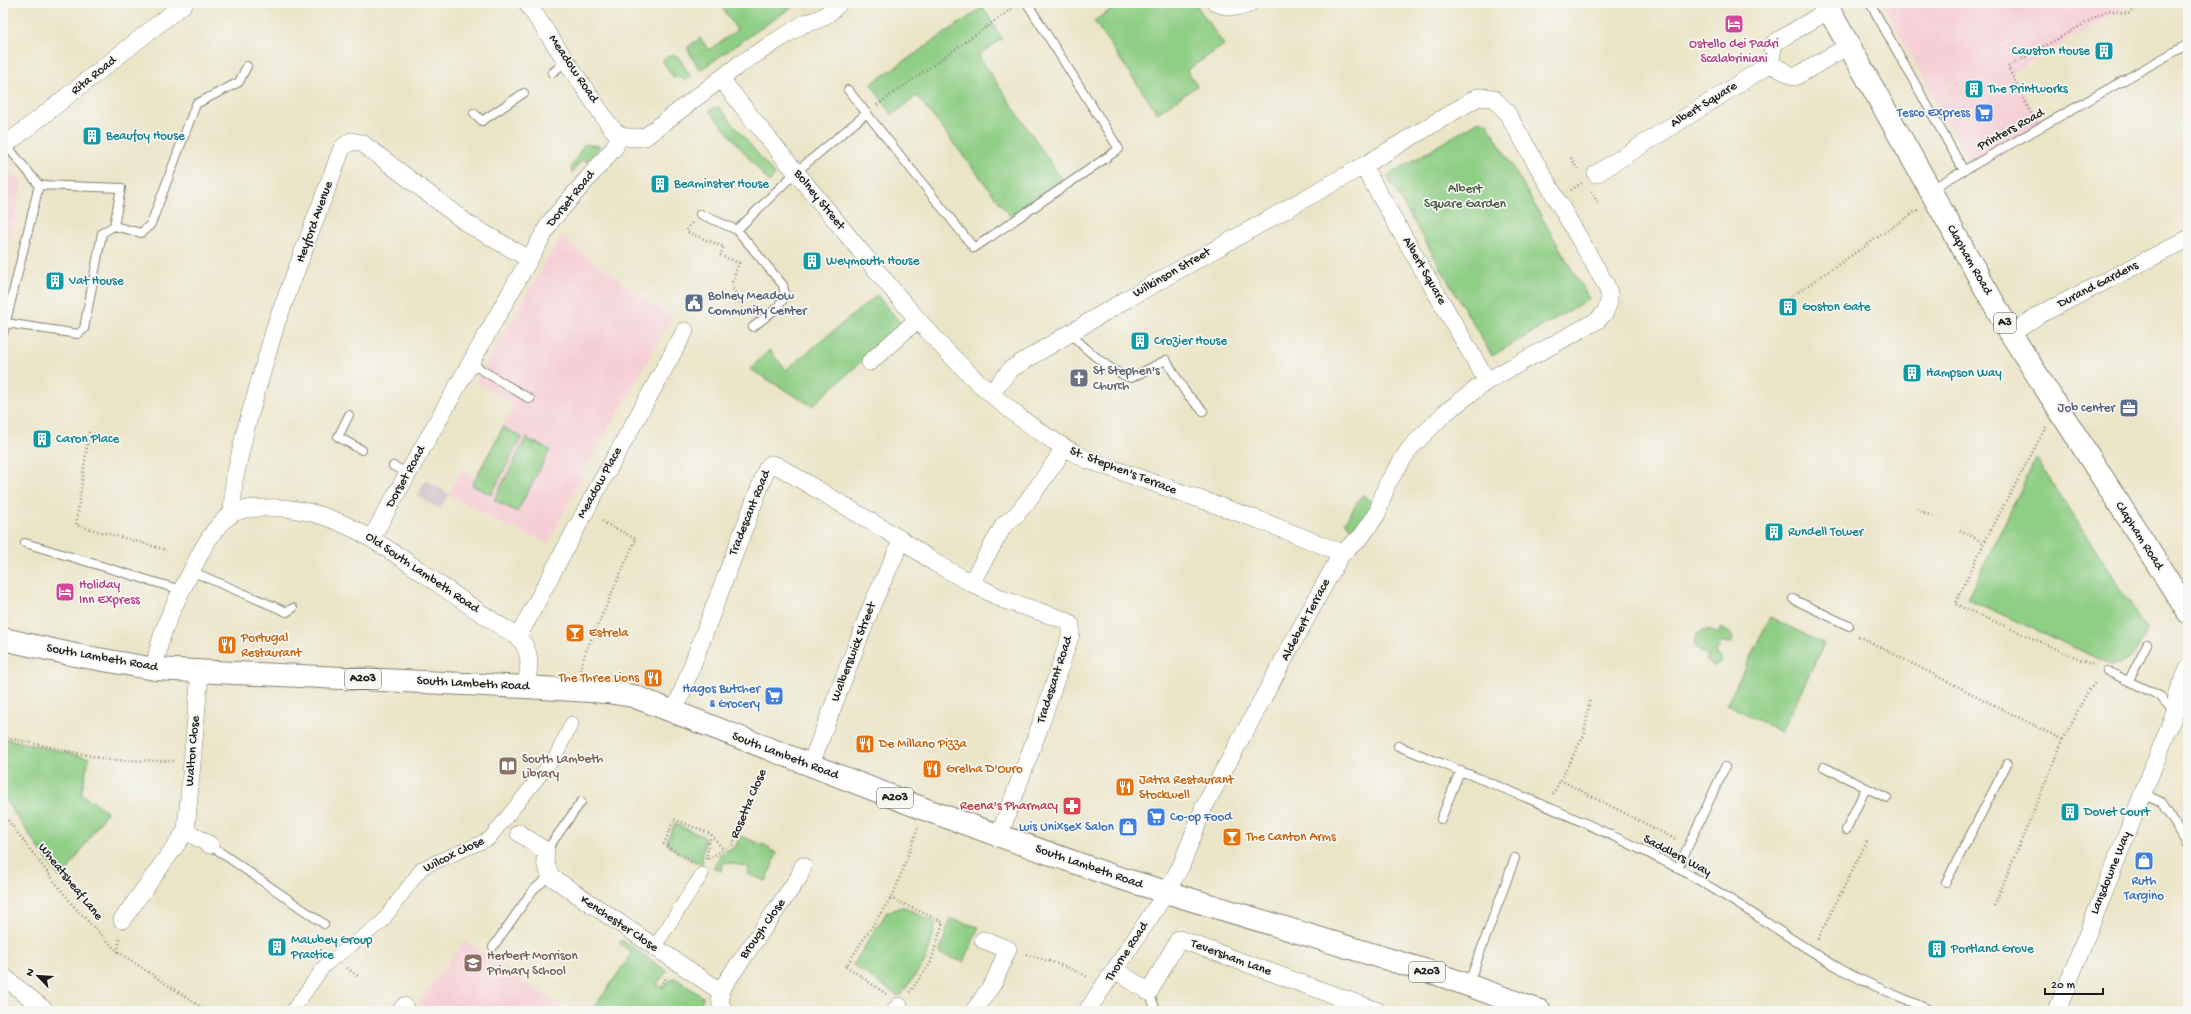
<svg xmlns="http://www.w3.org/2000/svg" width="2191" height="1014" font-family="'Gochi Hand',sans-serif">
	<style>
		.built { fill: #f6cfd6 }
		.industrial { fill: #d1bdc9 }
		.green { fill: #8fce85; stroke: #567550 }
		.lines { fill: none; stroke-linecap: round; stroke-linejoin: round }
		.service-casing { stroke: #848072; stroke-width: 10 }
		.pedestrian-casing { stroke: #848072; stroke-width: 14 }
		.minor-casing { stroke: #848072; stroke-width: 18 }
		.trunk-casing { stroke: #848072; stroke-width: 24 }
		.path { stroke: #848072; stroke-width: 2.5; stroke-dasharray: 1 3; stroke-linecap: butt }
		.service { stroke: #fff; stroke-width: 8 }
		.pedestrian { stroke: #fff; stroke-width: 13 }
		.minor { stroke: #fff; stroke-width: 17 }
		.trunk { stroke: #fff; stroke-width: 22 }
		.labels { text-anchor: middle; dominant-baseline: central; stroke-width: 3.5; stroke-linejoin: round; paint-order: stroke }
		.shield { fill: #f6f6f2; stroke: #5d5d5c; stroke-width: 1 }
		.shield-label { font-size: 12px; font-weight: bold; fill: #1c1c1c }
		.hotel-label { font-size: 13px; fill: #b23c85; stroke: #f6f6f2 }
		.culture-label { font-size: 13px; fill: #0d838f; stroke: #f6f6f2; text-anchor: start }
		.street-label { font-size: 13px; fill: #1c1c1c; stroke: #f6f6f2 }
		.shop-label { font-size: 13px; fill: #366cbe; stroke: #f6f6f2; text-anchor: end }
		.park-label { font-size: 13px; fill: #445a41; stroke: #f6f6f2 }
		.service-label { font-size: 13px; fill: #4e5e75; stroke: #f6f6f2; text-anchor: start }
		.worship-label { font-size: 13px; fill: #5b616d; stroke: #f6f6f2; text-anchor: start }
		.food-label { font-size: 13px; fill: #c56008; stroke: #f6f6f2; text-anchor: start }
		.education-label { font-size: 13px; fill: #785e54; stroke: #f6f6f2; text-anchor: start }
		.health-label { font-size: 13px; fill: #be3a42; stroke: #f6f6f2; text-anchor: end }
	</style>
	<rect width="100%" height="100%" fill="#f6f6f2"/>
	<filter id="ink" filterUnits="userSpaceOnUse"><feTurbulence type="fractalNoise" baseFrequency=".025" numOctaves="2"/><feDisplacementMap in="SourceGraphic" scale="8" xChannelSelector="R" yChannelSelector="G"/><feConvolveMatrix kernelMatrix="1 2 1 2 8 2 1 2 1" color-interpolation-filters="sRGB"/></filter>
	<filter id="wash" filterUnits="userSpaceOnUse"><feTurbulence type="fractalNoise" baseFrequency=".012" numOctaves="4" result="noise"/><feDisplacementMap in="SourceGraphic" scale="16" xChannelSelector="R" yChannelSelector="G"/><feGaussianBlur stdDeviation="0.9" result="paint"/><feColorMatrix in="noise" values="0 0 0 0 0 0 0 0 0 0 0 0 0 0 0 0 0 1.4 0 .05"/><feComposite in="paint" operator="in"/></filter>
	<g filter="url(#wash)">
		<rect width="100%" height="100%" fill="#ebe5c8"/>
		<path class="built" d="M1882,3h250l-121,70 33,55 -70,44z
			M3,171l10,2 9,9 -19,96z
			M560,237l112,81 -76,132 -48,94 -34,-17 -2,2 -63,-35 13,-24 14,6 38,-70 -38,-24z
			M464,941l104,70h-155z"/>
		<path class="industrial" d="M426,480l23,14 -9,15 -23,-13z"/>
		<path class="green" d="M719,3h79l-98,67 -11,-18 -1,-5 12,-9 9,12 28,-20z
			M1121,3h74l29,42 -37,25 10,16 -40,27 -63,-92z
			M983,7l19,32 -24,16 85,126 -53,35 -93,-120 -25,19 -21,-31z
			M672,54l6,3 13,20 -6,4 -6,-5 -5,2 -12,-18z
			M716,107l4,1 55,67 -6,7 -60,-72z
			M1481,120l2,3 3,-2 103,178 -97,57 -105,-180z
			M584,144l16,2 -13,16 -5,-3 -10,14 -1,-5z
			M877,295l25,30 -90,81 -62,-37 19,-19 17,20z
			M503,427l19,10 -31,58 -19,-10z
			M526,438l24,12 -33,62 -23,-12z
			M2036,458l111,171c-9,18 -13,39 -37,35l-142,-65z
			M1362,495l13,8 -10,14 -13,11 -7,-6z
			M1770,617l54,27 -43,88 -54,-28z
			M1721,628l9,5 3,6 -3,4 -8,-1 -7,12 6,4v4l-7,4 -9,-5 2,-5 -12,-9c-4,-16 11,-20 23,-13z
			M3,738l86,20 -8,36 26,17 -39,59 -9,7 -56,-80z
			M675,824l30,13 -3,26 -1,2 -33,-19 -1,-6z
			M740,836l29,11 1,3 7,3 -11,28 -18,-7 1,-7 -25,-5 -3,9 -7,-3 6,-14 16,-8z
			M903,907l32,15 1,3 -10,35 -25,35 -3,1 -45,-31 34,-53z
			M950,919l29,8 -15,35 -25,-8z
			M622,940l45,31 -10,13 6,4 8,-9 4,-1 28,19v2l-8,12h-103l40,-58 -13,-10z"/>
	</g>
	<g filter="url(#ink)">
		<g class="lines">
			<defs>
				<path id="service" d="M1870,3l94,168
					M552,73l15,-12
					M848,90l126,158 145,-99 -92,-146
					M474,113l8,8 42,-28
					M1931,189l257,-145
					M700,214l37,16 46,55 2,11 -7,11 -25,20
					M114,226l27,7 10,-9 45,-120 43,-22 8,-16
					M737,230l59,-58 71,-59
					M6,323l72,11 6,-5 18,-96 12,-7 7,-38 -82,-3 -32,-39
					M3,334l36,-149
					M1071,334c14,15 40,38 60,44l35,-18 20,33 17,18
					M470,363l60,36
					M349,415l-11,22 24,13
					M393,466l16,7
					M25,543l156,47
					M191,571l96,41 6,-4
					M1793,599l56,27
					M2107,671l53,25 14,16
					M2129,680l18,-36
					M1398,746c95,38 189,74 279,122 57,30 109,70 164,101 29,17 61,28 91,42
					M1824,767l63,31
					M2143,793l18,9 27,42
					M1441,819l19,-48
					M1846,830l20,-42
					M210,845l114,79
					M546,851l35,-49
					M1678,868l47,-101
					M1946,882l61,-118
					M493,947l40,-57 17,-14
					M1468,985l47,-127
					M1149,992l7,19"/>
				<path id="pedestrian" d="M654,948l48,-74
					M292,1011l33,-46 56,-42 41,-55 67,-29 66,-82 17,-34"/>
				<path id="minor" d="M527,3l83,123c10,12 19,13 35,11l95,-73 65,-41c15,-2 25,-9 34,-20
					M1216,3c11,4 24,7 34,0
					M1770,64l25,13 53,-31
					M721,79c42,54 85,105 128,158 69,84 139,174 239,223l171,60 83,33
					M3,147l182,-144
					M1363,166l124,215
					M1596,174l174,-110 4,-21 55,-33
					M2011,334l28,-19 149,-76
					M870,362l47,-42
					M991,393l20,-24 16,-10 100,-60 236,-133 115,-69 15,1 13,13 100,174 3,8v9l-4,10 -7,8 -111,61 -41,31 -36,36 -23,36 -10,30 -16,23 -19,16 -19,34 -119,220 -23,59 -15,27 -79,118
					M232,513l2,-32 12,-53 30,-104 66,-176 9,-7 11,2 106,81 61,35
					M372,537l179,-316 64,-74 4,-12
					M971,583l33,-58 13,-11 12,-15 27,-38 7,-14
					M518,637l76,-142 91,-164
					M155,669c3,-36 22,-70 38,-101 8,-17 24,-47 41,-55 10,-5 19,-5 30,-5 61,-3 108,29 156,63 32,22 64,45 98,66 15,15 11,30 8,50
					M674,713l93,-245 4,-4 5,1 126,75 33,23 36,20 33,17 61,20 6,5v9l-31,92 -41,110
					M810,766l64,-166 28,-60
					M186,831l24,14
					M519,833l27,18 -1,10 5,15 170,115 1,15 4,5
					M122,920l64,-89 14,-159
					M1115,970l34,22 30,-53 199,72
					M3,976l43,35
					M720,991l79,-114 4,-11
					M400,1011l4,-5
					M895,1011l4,-5
					M974,1011l20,-29 14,-33 -25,-9
					M2057,1011l118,-299 2,-18 11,-26"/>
				<path id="trunk" d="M1825,3l186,331 177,278
					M3,639l72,16 80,14 371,18 81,5 26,4 291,113 189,67 324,98 103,37"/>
			</defs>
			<use href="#service" class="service-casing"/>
			<use href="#pedestrian" class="pedestrian-casing"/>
			<use href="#minor" class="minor-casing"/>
			<use href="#trunk" class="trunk-casing"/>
			<path class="path" d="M877,105l137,-98
				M2033,117l-25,-50 100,-57 20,4 18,-11
				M1571,158l7,12
				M1571,190l11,-7
				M1591,191l8,14
				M692,223l-5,5v4l37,15 -4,8 19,8 -8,22 15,29
				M1785,301l134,-92
				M2046,427l-62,116 -29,61 140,62
				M89,432l-13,93 91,25
				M1917,509l17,8
				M1960,530l24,13
				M1858,636l205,104
				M580,670l6,-19 50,-112 -35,-18
				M3,737l107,23 65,1
				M1560,780l117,60
				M1553,794l31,-59 6,-37
				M3,814l72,94 43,44 89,59
				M706,859l5,-24
				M708,859l25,-15 31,-75
				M691,862l-27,-18 10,-25 37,15 12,15
				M890,898l53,24 -13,42 -21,29
				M1994,906l69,-166 25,-49 9,-10
				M1818,939l49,-98
				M118,952l2,-16
				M1026,954l41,13 21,10
				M347,968l11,8
				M660,986l7,-10
				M886,994l-40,-28 48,-73 24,-65"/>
			<use href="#service" class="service"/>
			<use href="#pedestrian" class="pedestrian"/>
			<use href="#minor" class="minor"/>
			<use href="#trunk" class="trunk"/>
		</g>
	</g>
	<defs>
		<symbol id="hotel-square" viewBox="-11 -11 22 22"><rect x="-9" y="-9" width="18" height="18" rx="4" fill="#d1479c" stroke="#f6f6f2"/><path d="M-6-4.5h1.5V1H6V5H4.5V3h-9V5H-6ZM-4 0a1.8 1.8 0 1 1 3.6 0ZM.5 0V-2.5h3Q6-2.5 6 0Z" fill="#fff"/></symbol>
		<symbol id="building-square" viewBox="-11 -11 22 22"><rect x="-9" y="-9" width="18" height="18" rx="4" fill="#0f9aa8" stroke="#f6f6f2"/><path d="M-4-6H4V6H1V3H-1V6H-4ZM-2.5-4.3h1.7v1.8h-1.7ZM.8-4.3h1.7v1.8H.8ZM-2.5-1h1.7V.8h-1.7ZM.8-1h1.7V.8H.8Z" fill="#fff"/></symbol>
		<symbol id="supermarket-square" viewBox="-11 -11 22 22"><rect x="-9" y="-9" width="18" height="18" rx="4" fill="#3f7fe0" stroke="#f6f6f2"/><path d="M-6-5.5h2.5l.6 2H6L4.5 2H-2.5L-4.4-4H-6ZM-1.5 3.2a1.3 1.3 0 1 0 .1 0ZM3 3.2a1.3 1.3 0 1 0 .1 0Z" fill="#fff"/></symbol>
		<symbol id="civic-square" viewBox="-11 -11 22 22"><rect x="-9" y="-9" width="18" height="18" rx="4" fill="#5c6f8a" stroke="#f6f6f2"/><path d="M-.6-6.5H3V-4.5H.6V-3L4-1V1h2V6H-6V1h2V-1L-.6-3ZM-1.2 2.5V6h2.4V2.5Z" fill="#fff"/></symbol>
		<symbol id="church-square" viewBox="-11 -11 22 22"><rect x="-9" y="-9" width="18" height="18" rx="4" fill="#6b7280" stroke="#f6f6f2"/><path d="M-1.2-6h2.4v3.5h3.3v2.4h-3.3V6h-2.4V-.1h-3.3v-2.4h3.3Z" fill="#fff"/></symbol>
		<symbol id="office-square" viewBox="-11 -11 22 22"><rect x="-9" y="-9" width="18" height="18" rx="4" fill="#5c6f8a" stroke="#f6f6f2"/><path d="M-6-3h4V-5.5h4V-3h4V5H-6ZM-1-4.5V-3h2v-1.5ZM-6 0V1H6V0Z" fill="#fff"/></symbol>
		<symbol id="bar-square" viewBox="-11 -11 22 22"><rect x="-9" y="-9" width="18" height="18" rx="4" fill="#e8710a" stroke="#f6f6f2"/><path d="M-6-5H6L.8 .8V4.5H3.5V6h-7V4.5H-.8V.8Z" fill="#fff"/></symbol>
		<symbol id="restaurant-square" viewBox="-11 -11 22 22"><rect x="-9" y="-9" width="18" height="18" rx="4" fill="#e8710a" stroke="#f6f6f2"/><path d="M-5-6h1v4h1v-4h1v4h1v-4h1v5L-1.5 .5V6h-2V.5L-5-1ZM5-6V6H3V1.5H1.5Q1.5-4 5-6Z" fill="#fff"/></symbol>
		<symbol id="library-square" viewBox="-11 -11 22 22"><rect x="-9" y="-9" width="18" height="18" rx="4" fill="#8d6e63" stroke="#f6f6f2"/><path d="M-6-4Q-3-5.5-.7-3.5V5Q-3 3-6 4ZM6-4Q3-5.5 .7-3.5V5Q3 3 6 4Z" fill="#fff"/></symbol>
		<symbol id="pharmacy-square" viewBox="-11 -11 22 22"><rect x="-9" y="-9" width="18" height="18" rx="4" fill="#e0444e" stroke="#f6f6f2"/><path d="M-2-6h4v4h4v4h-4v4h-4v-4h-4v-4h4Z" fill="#fff"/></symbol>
		<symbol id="shop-square" viewBox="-11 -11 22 22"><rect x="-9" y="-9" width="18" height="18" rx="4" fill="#3f7fe0" stroke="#f6f6f2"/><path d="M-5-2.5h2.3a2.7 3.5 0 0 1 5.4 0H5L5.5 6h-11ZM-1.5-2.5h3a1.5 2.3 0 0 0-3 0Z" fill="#fff"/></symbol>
		<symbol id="school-square" viewBox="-11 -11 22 22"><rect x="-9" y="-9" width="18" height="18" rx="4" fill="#8d6e63" stroke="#f6f6f2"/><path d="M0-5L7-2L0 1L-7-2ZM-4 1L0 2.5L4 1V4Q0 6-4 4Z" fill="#fff"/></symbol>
	</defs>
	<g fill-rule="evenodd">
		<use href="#hotel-square" x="1723" y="13" width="22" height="22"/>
		<use href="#building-square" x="2093" y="40" width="22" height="22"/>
		<use href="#building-square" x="1963" y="78" width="22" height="22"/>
		<use href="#supermarket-square" x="1973" y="102" width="22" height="22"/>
		<use href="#building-square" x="81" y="125" width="22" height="22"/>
		<use href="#building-square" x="649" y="173" width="22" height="22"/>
		<use href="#building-square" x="801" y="250" width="22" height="22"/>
		<use href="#building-square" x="44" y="270" width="22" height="22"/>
		<use href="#civic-square" x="683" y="292" width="22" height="22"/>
		<use href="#building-square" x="1777" y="296" width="22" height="22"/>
		<use href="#building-square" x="1129" y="330" width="22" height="22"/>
		<use href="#building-square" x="1901" y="362" width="22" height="22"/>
		<use href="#church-square" x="1068" y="367" width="22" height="22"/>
		<use href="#office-square" x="2118" y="397" width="22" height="22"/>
		<use href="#building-square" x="31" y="428" width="22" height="22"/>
		<use href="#building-square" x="1763" y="521" width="22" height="22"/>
		<use href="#hotel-square" x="54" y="581" width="22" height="22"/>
		<use href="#bar-square" x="564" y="622" width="22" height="22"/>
		<use href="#restaurant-square" x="216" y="634" width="22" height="22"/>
		<use href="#restaurant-square" x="642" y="667" width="22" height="22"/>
		<use href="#supermarket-square" x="763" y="685" width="22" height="22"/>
		<use href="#restaurant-square" x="854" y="733" width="22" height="22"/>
		<use href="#library-square" x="497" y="755" width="22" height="22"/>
		<use href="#restaurant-square" x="921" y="758" width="22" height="22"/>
		<use href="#restaurant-square" x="1114" y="776" width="22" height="22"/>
		<use href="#pharmacy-square" x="1061" y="795" width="22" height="22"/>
		<use href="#building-square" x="2059" y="801" width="22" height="22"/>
		<use href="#supermarket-square" x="1145" y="806" width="22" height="22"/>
		<use href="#shop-square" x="1117" y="816" width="22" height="22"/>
		<use href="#bar-square" x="1221" y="826" width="22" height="22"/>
		<use href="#shop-square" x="2133" y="850" width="22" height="22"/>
		<use href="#building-square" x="266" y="936" width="22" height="22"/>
		<use href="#building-square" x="1926" y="938" width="22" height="22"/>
		<use href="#school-square" x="462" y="952" width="22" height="22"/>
	</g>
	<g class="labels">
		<g class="shield">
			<rect x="1994" y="313" width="22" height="20" rx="3"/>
			<rect x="345" y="669" width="36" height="20" rx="3"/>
			<rect x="877" y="788" width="36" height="20" rx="3"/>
			<rect x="1409" y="962" width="36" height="20" rx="3"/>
		</g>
		<g class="shield-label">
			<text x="2005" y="323">A3</text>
			<text x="363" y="679">A203</text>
			<text x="895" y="798">A203</text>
			<text x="1427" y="972">A203</text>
		</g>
		<g class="hotel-label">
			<text x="1734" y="44">Ostello dei Padri<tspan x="1734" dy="15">Scalabriniani</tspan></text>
			<text x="79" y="585" text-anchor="start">Holiday<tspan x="79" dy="15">Inn Express</tspan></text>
		</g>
		<g class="culture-label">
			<text x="2090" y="51" text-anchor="end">Causton House</text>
			<text x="1988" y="89">The Printworks</text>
			<text x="106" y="136">Beaufoy House</text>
			<text x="674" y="184">Beaminster House</text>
			<text x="826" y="261">Weymouth House</text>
			<text x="69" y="281">Vat House</text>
			<text x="1802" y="307">Goston Gate</text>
			<text x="1154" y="341">Crozier House</text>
			<text x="1926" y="373">Hampson Way</text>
			<text x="56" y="439">Caron Place</text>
			<text x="1788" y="532">Rundell Tower</text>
			<text x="2084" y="812">Dovet Court</text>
			<text x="291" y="940">Mawbey Group<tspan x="291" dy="15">Practice</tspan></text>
			<text x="1951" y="949">Portland Grove</text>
		</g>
		<g class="street-label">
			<text transform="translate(573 69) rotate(56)">Meadow Road</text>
			<text transform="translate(94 76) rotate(-39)">Rita Road</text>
			<text transform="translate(1704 105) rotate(-32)">Albert Square</text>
			<text transform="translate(2011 130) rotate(-29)">Printers Road</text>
			<text transform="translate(571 199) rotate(-51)">Dorset Road</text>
			<text transform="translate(819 200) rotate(51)">Bolney Street</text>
			<text transform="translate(315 222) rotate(-70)">Heyford Avenue</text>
			<text transform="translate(1969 260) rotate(60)">Clapham Road</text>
			<text transform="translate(1424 271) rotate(60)">Albert Square</text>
			<text transform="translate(1172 273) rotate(-30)">Wilkinson Street</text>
			<text transform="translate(2098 285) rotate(-27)">Durand Gardens</text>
			<text transform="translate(1123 471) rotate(21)">St. Stephen's Terrace</text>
			<text transform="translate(406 477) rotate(-61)">Dorset Road</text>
			<text transform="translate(600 483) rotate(-61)">Meadow Place</text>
			<text transform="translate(750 513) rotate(-68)">Tradescant Road</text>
			<text transform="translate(2139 536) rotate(57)">Clapham Road</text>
			<text transform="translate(422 573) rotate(34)">Old South Lambeth Road</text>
			<text transform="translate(1306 620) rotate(-62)">Aldebert Terrace</text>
			<text transform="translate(854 652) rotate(-69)">Walberswick Street</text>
			<text transform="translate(102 658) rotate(10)">South Lambeth Road</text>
			<text transform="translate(1055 680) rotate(-72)">Tradescant Road</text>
			<text transform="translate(473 684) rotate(3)">South Lambeth Road</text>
			<text transform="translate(193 751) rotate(-85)">Walton Close</text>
			<text transform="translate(785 756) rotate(21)">South Lambeth Road</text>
			<text transform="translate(749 804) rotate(-67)">Rosetta Close</text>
			<text transform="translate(454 855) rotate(-26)">Wilcox Close</text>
			<text transform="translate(1677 856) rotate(28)">Saddlers Way</text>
			<text transform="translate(1089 867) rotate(19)">South Lambeth Road</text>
			<text transform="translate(2111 873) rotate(-68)">Lansdowne Way</text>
			<text transform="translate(70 882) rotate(51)">Wheatsheaf Lane</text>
			<text transform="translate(619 924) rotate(34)">Kenchester Close</text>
			<text transform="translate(763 929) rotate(-55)">Brough Close</text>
			<text transform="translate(1127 952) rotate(-57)">Thorne Road</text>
			<text transform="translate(1231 958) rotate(20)">Teversham Lane</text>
		</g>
		<g class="shop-label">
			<text x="1970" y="113">Tesco Express</text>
			<text x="760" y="689">Hagos Butcher<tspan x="760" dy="15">&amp; Grocery</tspan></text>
			<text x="1170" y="817" text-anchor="start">Co-op Food</text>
			<text x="1114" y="827">Luis Unixsex Salon</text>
			<text x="2144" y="881" text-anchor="middle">Ruth<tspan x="2144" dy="15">Targino</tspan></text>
		</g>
		<g class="park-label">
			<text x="1465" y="189">Albert<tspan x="1465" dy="15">Square Garden</tspan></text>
		</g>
		<g class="service-label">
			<text x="708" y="296">Bolney Meadow<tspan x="708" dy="15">Community Center</tspan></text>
			<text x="2115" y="408" text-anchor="end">Job center</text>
		</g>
		<g class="worship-label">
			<text x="1093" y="371">St Stephen's<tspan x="1093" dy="15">Church</tspan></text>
		</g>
		<g class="food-label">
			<text x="589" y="633">Estrela</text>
			<text x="241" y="638">Portugal<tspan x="241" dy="15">Restaurant</tspan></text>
			<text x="639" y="678" text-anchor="end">The Three Lions</text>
			<text x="879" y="744">De Millano Pizza</text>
			<text x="946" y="769">Grelha D'Ouro</text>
			<text x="1139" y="780">Jatra Restaurant<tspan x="1139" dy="15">Stockwell</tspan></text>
			<text x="1246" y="837">The Canton Arms</text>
		</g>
		<g class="education-label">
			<text x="522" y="759">South Lambeth<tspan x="522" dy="15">Library</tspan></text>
			<text x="487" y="956">Herbert Morrison<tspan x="487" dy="15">Primary School</tspan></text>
		</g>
		<g class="health-label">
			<text x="1058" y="806">Reena's Pharmacy</text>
		</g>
	</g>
	<rect width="2191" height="1014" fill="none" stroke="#f6f6f2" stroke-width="16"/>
	<g transform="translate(38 976) rotate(295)" stroke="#f6f6f2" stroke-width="3" paint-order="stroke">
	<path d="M0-3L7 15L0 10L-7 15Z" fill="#1c1c1c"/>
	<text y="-6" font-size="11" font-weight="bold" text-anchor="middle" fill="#1c1c1c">N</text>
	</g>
	<path d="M2045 988v6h58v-6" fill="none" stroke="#1c1c1c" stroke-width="2"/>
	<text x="2051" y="988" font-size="12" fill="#1c1c1c" stroke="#f6f6f2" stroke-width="3" paint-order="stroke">20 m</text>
</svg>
